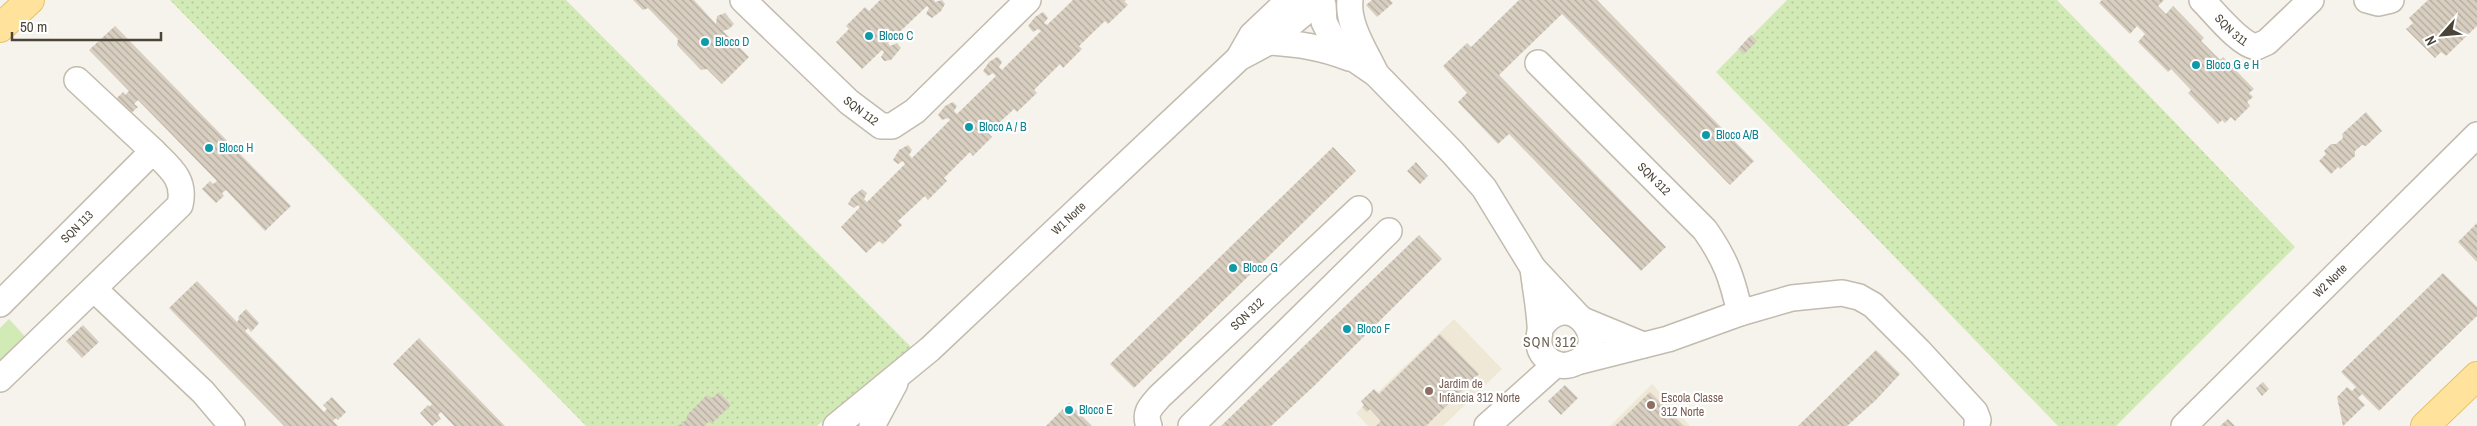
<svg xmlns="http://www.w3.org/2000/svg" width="2477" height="426" font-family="'Archivo Narrow',sans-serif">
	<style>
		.education { fill: #efe8d6 }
		.grass { fill: url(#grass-dots) }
		.park { fill: #d2eab5 }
		.building { fill: url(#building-back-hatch) }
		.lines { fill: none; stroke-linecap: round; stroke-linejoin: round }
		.minor-casing { stroke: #c2bbae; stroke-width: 28 }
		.major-casing { stroke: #e6c16a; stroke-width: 30 }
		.minor { stroke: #fff; stroke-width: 25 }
		.major { stroke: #ffe39c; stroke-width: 28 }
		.culture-dot { fill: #0f9aa8; stroke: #fff; stroke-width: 2 }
		.education-dot { fill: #8d6e63; stroke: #fff; stroke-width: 2 }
		.labels { text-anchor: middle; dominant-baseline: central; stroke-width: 4.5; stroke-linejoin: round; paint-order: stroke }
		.street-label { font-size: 12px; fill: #4b4439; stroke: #fff }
		.culture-label { font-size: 12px; fill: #0d838f; stroke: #fff; text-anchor: start }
		.education-label { font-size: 12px; fill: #785e54; stroke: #fff; text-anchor: start }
		.neighbourhood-label { font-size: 14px; letter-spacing: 1px; fill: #6e6250; stroke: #fff }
	</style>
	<defs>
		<pattern id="grass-dots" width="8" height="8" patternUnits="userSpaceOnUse" patternTransform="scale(1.25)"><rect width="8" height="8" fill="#d2eab5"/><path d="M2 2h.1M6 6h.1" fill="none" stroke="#b6ca9c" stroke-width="1.8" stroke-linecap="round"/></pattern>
		<pattern id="building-back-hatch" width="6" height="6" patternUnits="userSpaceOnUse" patternTransform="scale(1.25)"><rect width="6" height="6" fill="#d8cfc1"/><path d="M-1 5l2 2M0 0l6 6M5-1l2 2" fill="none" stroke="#b1aa9e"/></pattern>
	</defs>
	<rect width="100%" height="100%" fill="#f6f3ec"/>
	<path class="education" d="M1454,319l48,50 -59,57h-75l-12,-13z
		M1652,384l38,42h-80z"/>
	<path class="grass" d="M170,0h396l346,348 -95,78h-231z
		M1787,0h270l238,247 -179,179h-58l-342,-354z"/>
	<path class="park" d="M9,319l21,23 -30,28v-42z"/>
	<path class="building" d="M633,0h61l22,24 1,-8 8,-3 9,11 -5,5 -6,2 26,26 -27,27 -15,-15 -6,1 -24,-25 1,-6 -30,-31 -5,2z
		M880,0h54l1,2 7,-2 3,4 -4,7 -9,7 -6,-4 3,-6 -2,-2 -39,37 2,3 7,-3 4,5 -10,12 -7,1 -3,-4 3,-5 -2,-2 -20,19 -26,-27 13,-13 -3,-3 19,-19 4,4z
		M1073,0h53l-2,1 4,4 -20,19 -3,-3 -26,25 3,3 -19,19 -3,-4 -26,26 3,3 -20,19 -3,-3 -26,24 4,4 -19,19 -3,-4 -26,26 3,3 -19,19 -3,-4 -27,25 4,4 -19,19 -4,-3 -13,12 -25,-26 19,-20 -2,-2 -4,3 -6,-4 4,-7 10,-8 5,4 -3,6 3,3 38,-38 -2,-3 -5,3 -5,-4 6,-10 9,-5 4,5 -3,5 3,3 38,-38 -2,-2 -6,2 -4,-5 7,-9 8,-4 4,4 -3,5 3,3 39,-38 -3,-3 -5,3 -5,-5 6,-9 8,-5 2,1 3,4 -3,5 3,3 39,-39 -3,-2 -5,3 -5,-6 7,-9 8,-5 2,2 3,4 -4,5 3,2z
		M1372,0h18l3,3 -16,14 -11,-12z
		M1519,0h78l157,161 -24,24 -168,-171 -63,61 167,172 -25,24 -132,-137 -11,10 -40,-42 9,-9 -24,-27 24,-23 4,4z
		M2102,0h62l-6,6 8,8 7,-8 31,32 -3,3 19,19 3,-3 31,32 -5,4 4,4 -6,5 3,4 -15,15 -4,-4 -6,6 -3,-3 -4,4 -30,-31 3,-3 -20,-21 -3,3 -30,-30 7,-8 -8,-8 -7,8 -31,-31z
		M2428,0h49v26l-31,30 -5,-4 -6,6 -29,-29 7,-6 -4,-5z
		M115,26l176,180 -26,25 -39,-41 -4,3 2,3 -8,7 -14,-14 8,-8 3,3 4,-3 -79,-81 -4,4 4,3 -9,8 -14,-15 8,-8 2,3 4,-4 -40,-41z
		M1751,35l6,6 -13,13 -6,-5z
		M2366,112l16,19 -16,15 -4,-1 -7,6v5l-15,13 -2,-2 -7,7 -12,-13 7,-7 -2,-3 7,-7h5l7,-6 -1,-4z
		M1333,147l23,24 -222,217 -24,-24z
		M1416,162l12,14 -8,8 -13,-13z
		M2477,223v39l-19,-20z
		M1419,235l23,24 -129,128 -42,39h-50z
		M2443,273l34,34v9l-98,95 -17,-17 -4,4 7,7 -22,21 -6,-29 10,-10 5,4 4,-4 -15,-15z
		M197,281l40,41 2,-3 -1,-2 8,-8 13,14 -8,9 -3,-4 -3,3 79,81 3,-3 -4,-4 9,-8 14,15 -8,8 -2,-2 -3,3 5,5h-54l-115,-118z
		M83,325l16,17 -17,16 -16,-17z
		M1440,334l39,40 -53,52h-50l5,-5 -11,-12 -3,3 -5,-5 2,-2 -3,-4 13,-12 5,5z
		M419,338l86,88h-51l-13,-14 -3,3 3,4 -9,7 -12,-13 8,-8 1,2 3,-3 -39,-40z
		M1876,350l24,24 -24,26 -29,26h-49z
		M2263,382l6,7 -7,7 -6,-8z
		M1565,385l13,13 -17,17 -13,-14z
		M719,392l12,13 -19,18 -4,-1 -3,4h-30l7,-2 5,-6v-3l20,-20 5,3z
		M1650,392l34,34h-69z
		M1069,403l23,23h-46z
		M2228,419l7,7h-15z"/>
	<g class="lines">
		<defs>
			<g id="minor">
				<path id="s1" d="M743,0l106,102 32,24h11l23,-15 113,-111"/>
				<path d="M1350,0c-3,25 16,52 26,74"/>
				<path id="s2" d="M2202,0c13,13 37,44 54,47l11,-5 44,-42"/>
				<path d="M2367,0l11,3 13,-3"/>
				<path d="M1323,5l1,17 8,16 25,23 19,13 77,79 31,35 49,80 45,48"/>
				<path d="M1269,42c29,2 53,5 80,16"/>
				<path d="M1240,56l12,-21 37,-35"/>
				<path id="s3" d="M1538,63l167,167c21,30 27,48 35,83"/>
				<path d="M77,80l76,71"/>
				<path d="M1533,268c2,19 6,38 7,57 1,6 -2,12 -1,19 1,8 6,14 13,18 8,5 17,4 25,0 37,-19 -7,-77 -36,-35"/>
				<path d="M94,289l109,103 29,34"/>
				<path id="s4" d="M0,304l153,-153c17,17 33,28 27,54l-180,174"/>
				<path d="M1585,321l58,24"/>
				<path d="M1581,361l87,-22 72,-26 52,-15 50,-5 17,4 14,8 46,46 56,61 3,8 -1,4"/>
				<path id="s5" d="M836,426l94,-77 309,-291 30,-16 47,-39"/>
				<path d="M872,426l23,-43"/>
				<path id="s6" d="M1149,426c-5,-13 1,-19 10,-29l200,-188"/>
				<path d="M1191,426l198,-195"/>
				<path d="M1487,426l69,-62"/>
				<path id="s7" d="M2184,426l293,-291"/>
			</g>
			<path id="major" d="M0,28l30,-28
				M2425,426l52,-50"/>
		</defs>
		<use href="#minor" class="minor-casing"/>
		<use href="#major" class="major-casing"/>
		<use href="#minor" class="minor"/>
		<use href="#major" class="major"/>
	</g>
	<g class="culture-dot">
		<circle cx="869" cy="36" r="5"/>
		<circle cx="705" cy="42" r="5"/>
		<circle cx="2196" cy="65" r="5"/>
		<circle cx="969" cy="127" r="5"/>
		<circle cx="1706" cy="135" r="5"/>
		<circle cx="209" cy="148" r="5"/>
		<circle cx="1233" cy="268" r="5"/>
		<circle cx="1347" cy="329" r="5"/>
		<circle cx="1069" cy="410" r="5"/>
	</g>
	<g class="education-dot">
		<circle cx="1429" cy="391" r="5"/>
		<circle cx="1651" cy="405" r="5"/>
	</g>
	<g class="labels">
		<g class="street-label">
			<text stroke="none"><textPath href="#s2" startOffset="42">SQN 311</textPath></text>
			<text stroke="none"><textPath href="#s1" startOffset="162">SQN 112</textPath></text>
			<text stroke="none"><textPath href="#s3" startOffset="164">SQN 312</textPath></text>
			<text stroke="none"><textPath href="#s5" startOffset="312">W1 Norte</textPath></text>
			<text stroke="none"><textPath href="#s4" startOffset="109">SQN 113</textPath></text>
			<text stroke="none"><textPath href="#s7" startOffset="206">W2 Norte</textPath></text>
			<text stroke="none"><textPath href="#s6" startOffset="154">SQN 312</textPath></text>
		</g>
		<g class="culture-label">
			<text x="879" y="36">Bloco C</text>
			<text x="715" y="42">Bloco D</text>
			<text x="2206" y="65">Bloco G e H</text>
			<text x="979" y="127">Bloco A / B</text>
			<text x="1716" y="135">Bloco A/B</text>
			<text x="219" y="148">Bloco H</text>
			<text x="1243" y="268">Bloco G</text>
			<text x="1357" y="329">Bloco F</text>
			<text x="1079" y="410">Bloco E</text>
		</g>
		<g class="education-label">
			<text x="1439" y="384">Jardim de<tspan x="1439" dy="14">Infância 312 Norte</tspan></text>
			<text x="1661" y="398">Escola Classe<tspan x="1661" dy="14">312 Norte</tspan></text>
		</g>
		<g class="neighbourhood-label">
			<text x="1550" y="342">SQN 312</text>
		</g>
	</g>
	<g transform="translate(2442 35) rotate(243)" stroke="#ffffff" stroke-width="4" paint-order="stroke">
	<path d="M0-4L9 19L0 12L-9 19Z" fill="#4b4439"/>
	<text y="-8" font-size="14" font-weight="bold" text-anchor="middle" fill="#4b4439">N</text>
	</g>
	<path d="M12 32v8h149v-8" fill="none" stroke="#4b4439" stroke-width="2.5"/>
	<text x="20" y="32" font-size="15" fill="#4b4439" stroke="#ffffff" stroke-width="4" paint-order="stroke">50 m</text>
</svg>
